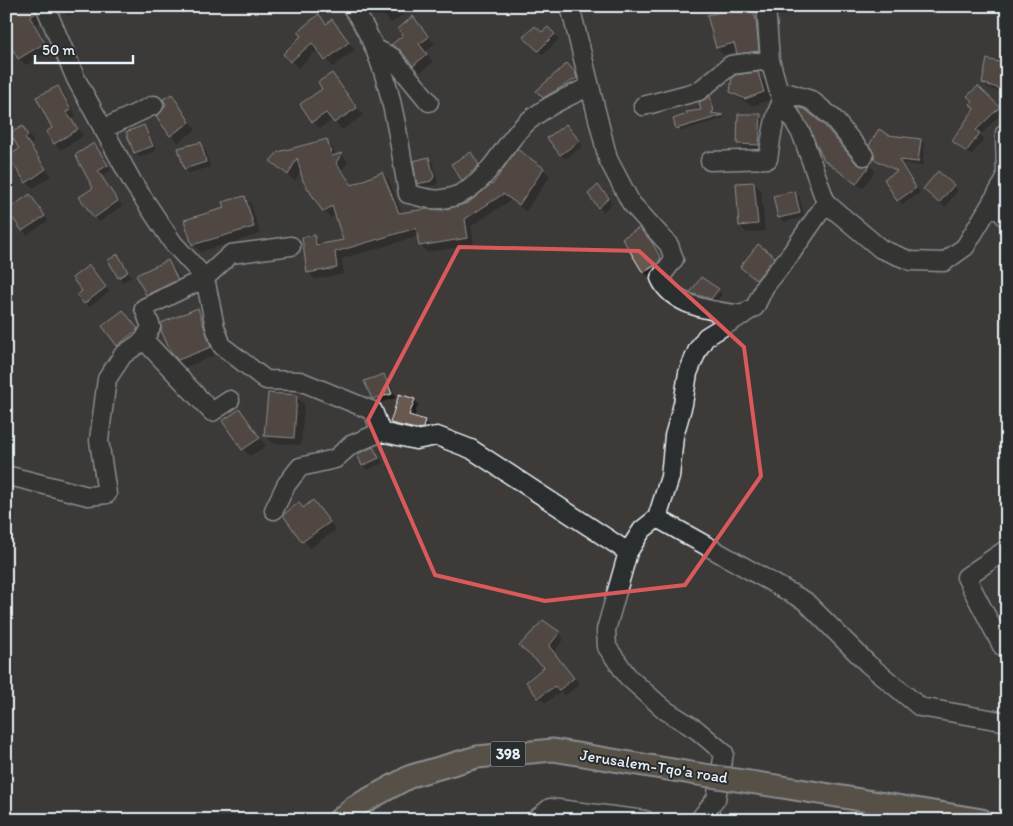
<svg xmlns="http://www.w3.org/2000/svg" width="1013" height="826" font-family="Itim,sans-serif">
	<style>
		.shadow { fill: #0007 }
		.building { fill: #685850; stroke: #e8f1f8 }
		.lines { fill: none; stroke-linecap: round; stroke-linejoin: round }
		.minor-casing { stroke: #e8f1f8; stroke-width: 21 }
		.major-casing { stroke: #e8f1f8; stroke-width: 25 }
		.minor { stroke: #2a2d2e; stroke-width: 18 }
		.major { stroke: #746a5a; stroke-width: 21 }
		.major-bridge-casing { stroke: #e8f1f8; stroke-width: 25; stroke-linecap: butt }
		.major-bridge { stroke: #746a5a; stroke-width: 21 }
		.marked { fill: none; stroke: #da5a5c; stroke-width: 4; stroke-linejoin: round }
		.labels { text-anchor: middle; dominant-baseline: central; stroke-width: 4; stroke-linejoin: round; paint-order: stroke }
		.shield { fill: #2a2d2e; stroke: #afb6bb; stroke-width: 1 }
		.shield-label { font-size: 15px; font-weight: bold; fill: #e8f1f8 }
		.street-label { font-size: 16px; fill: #e8f1f8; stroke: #2a2d2e }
	</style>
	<rect width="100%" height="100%" fill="#3d3a38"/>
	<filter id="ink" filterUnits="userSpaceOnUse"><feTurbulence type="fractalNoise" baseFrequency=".02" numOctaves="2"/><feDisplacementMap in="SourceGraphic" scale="10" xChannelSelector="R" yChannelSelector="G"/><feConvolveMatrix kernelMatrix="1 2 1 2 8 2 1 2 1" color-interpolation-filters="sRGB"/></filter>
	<g filter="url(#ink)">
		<path class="shadow" d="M6,6h30l7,14 -7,5 15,25 -25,15 -7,-7z
			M59,6h21l-6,3 1,5 -8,2z
			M377,6h33v4l-19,13z
			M531,6h19l-10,9z
			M737,9l5,4 11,-3 7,7 5,41 -20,2 -7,-9 -14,4 -7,-7z
			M319,16l8,8 5,-3 23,29 -22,17 -15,-18 -20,19 -7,-7 11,-24z
			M413,18l22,26 -10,8 8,10 -12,10 -28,-27 11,-9z
			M548,29l11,10 -16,16 -18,-18 17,-3z
			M567,65l13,13 1,5 -32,19 -11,-11z
			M1007,65v29l-19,-6 -5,-5z
			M332,74l31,41 -21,15 -9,-10 -13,8 -7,-7 11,-32z
			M757,74l8,7 6,18 -18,7 -14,-8 -7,-7z
			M58,87l6,6 12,23 -5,3 12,17 -22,14 -6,-6 -1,-16z
			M978,87l25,25 -23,23 4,4 -13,17 -18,-15 23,-32 -1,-7z
			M172,95l24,35 -18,12 -7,-7 -8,-23z
			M709,98l8,17 8,3 -44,13 -4,-3 26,-17z
			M760,116l5,4 -2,29 -20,-1 -5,-4z
			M144,126l4,5 8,20 -16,6 -5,-4 -8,-20z
			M825,126l33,40h12l5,5 -12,17 -31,-22z
			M23,128l11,14 -4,2 21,32 -18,12 -6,-6z
			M570,130l13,16 -18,13 -17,-21z
			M889,137l31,3 5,5 -3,21 -20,-3 18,30 -17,11 -5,-4v-28l-17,-10z
			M327,141l6,7 3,9 6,-2 6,6 -6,10 11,15 29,-13 7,7 13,34 41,-3 25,-7 75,-35 7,7 -24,35 -15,-11 -40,26 3,19 -47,7 -7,-7 -1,-9 -78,23 3,15 -29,5 -7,-7 6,-35 7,8 23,-4 -8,-27 -5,4 -7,-7 -23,-42 -6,12 -24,-20z
			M200,143l5,5 5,19 -21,6 -4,-5z
			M94,145l17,25 -10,6 21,30 -23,16 -4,-5z
			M470,154l13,16 -16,14 -4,-4z
			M429,158l4,5 5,19 -2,3 -13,2 -5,-4z
			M938,173l20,17 -13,17 -16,-13z
			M754,183l7,7 4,41 -18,2 -7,-7z
			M602,191l10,12 -9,9 -4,-5z
			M795,193l5,4 4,20 -20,5 -5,-5z
			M30,196l18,25 -21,14 -4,-5z
			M244,197l7,7 9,30 -60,18 -7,-8 33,-35z
			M646,236l12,14 10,16 -4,5 -13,8 -7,-7z
			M118,256l13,21 -8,5 -4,-5z
			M774,258l7,7 -17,22 -23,-20z
			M168,262l7,7 9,18 -30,14 -7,-7z
			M93,271l16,21 -20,15 -4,-4 -1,-11z
			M718,290l4,4 -6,9 -20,-6 -4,-4z
			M198,309l7,7 12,38 -31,13 -14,-14z
			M130,319l14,18 -19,15 -22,-25z
			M384,375l4,5 8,18 -18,5 -5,-5z
			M296,397l8,7 -3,41 -28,-2 -7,-7z
			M414,400l4,4 -4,14 10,3 5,4 -2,7 -5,1 -26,-6 -4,-4z
			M239,410l27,36 -16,10 -7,-7z
			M373,448l10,15 -16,7 -4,-5z
			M313,502l23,28 -26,18 -25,-32 14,-12 5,4z
			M559,633l5,6 -10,13 25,32 -14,12 -4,-4 -16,11 -18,-21 19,-15 -19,-16z"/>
		<path class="building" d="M6,6h29l1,7 -6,4 15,26 -27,16 -12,-21z
			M738,8l1,5 14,-4 3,12 3,30 -22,3 -3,-11 -18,5 -9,-33z
			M319,14l7,10 6,-5 17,23 -24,19 -13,-18 -22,19 -7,-8 18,-18 -4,-4z
			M413,16l16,21 -10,7 8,10 -14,12 -13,-16 -9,-5 12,-10 -5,-6z
			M535,26l7,6 6,-5 7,7 -17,17 -15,-14z
			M987,59l20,5v27l-25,-8z
			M567,63l8,9 2,6 -34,20 -7,-7z
			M758,72l6,20 -19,7 -15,-7 2,-14 3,-3z
			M332,73l25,35 -23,15 -8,-10 -14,9 -12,-18 22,-15 -4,-7z
			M58,86l13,24 -5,2 12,17 -24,15 -8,-12 6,-4 -16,-31z
			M978,86l22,21 -24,23 4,3 -14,19 -14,-11 22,-32 -4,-5 3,-2 -6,-6z
			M172,94l18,28 -20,14 -14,-20 6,-5 4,-7 -3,-5z
			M710,96l4,15 -3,2 12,2 -47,14 -3,-10 14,-5 -1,-2 15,-2 -2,-8z
			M798,107l8,3 19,16 31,37 5,3 9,-1 -14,19 -32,-24z
			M738,114h23l-2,31 -22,-1z
			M566,124l14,17 -20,14 -13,-17z
			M144,125l9,21 -19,7 -8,-21z
			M23,126l5,10 -3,2 21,31 -20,14 -18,-26 11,-8 -9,-16z
			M879,129l10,6 32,4 -3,23 -19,-2 17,28 -19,13 -13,-22 13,-8 -23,-12v-5l-5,-9z
			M327,139l5,17 10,-3 -6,10 16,22 30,-13 17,41 27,-4 17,1 25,-7 23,-19 1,1 25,-36 27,19 -25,37 -16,-11 -38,25 3,19 -49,8 -3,-18 -81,24 2,16 -30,5 -5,-36 13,-2 1,10 27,-5 -11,-34 -9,6 -20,-31 -6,-23 -9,17 -18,-14 8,-9z
			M201,142l5,20 -22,7 -6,-21z
			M94,143l14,22 -10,6 20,30 -24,17 -15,-21 14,-9 -18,-33z
			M471,152l8,13 -17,16 -11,-17z
			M429,157l5,20 -3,4 -14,3 -4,-23z
			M938,171l16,14 -15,18 -16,-14z
			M754,182l4,42 -19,2 -3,-43z
			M598,185l11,13 -11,10 -10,-14z
			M795,191l5,22 -22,5 -5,-22z
			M30,194l15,22 -23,15 -15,-21z
			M245,196l9,31 -62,18 -8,-25 40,-12 -2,-6z
			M639,228l12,13 10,17 -4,6 -14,9 -21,-35z
			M758,244l17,13 -19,23 -16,-13z
			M118,254l10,18 -10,6 -10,-18z
			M168,260l10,20 -32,15 -10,-20z
			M89,265l17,22 -22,17 -7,-9 5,-4 -10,-13z
			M701,277l18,12 -8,10 -21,-6z
			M198,308l13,39 -33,13 -7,-7 -10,-23v-7z
			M123,310l15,19 -21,17 -15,-20z
			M384,374l8,20 -20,5 -8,-18z
			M268,393l29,2 -3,43 -30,-2z
			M399,394l16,5 -6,16 16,5 -2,8 -7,1 -26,-6z
			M240,409l20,29 -18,12 -20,-29z
			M373,447l6,11 -17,8 -5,-12z
			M313,500l17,22 -28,20 -19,-27 16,-13 4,6z
			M543,620l17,12 -11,14 25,32 -16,13 -3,-5 -17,12 -12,-16 18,-15 -25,-21z"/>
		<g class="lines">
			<defs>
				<path id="minor" d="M45,6l31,73 57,104 40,60 32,35 10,49 7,19 44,34 34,1 73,30 8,21 35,8 21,-4 34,13 157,103
					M351,6c39,53 46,125 57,188 11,2 23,7 34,5 41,-4 56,-48 81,-73 15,-15 45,-30 66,-39
					M570,6l38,153 23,44 38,42 5,14 -14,19c13,30 55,33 83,37
					M376,49l16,8 37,45
					M643,106l56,-15 32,-26 39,-5
					M103,129l51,-24
					M710,161l58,-2c3,-18 6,-54 21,-66l22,7 22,18 31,38
					M992,201l15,18
					M826,203l55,46 30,12 33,1 21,-15 41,-68 -1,-46
					M144,340l68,72 18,-12
					M6,475l82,21 19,-2 -8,-54 8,-61 16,-24 21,-15 7,-13 -7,-19 61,-30 26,-24 60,-8
					M274,510l12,-25 14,-18 35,-8 16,-14 30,-13
					M657,518l148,83 63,63 52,43 87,15
					M1007,549l-41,28 36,69 5,2
					M535,820l15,-12 95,12
					M699,820l17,-21 8,-46 -27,-23 -32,-20 -37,-33 -21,-30 -1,-17 22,-78 14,-22 15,-12 13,-41 4,-41 9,-32 5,-31 10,-24 8,-12 49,-30 10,-21 25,-31 36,-52 -24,-68 -21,-36 -11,-39 -4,-54"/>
				<path id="major" d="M776,786l206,34
					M339,820l15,-13 57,-31 66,-19 76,-7 138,23"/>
			</defs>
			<use href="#minor" class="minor-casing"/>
			<use href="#major" class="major-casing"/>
			<use href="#minor" class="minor"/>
			<use href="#major" class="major"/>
			<defs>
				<path id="major-bridge" d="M691,773l85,13"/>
			</defs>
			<use href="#major-bridge" class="major-bridge-casing"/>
			<use href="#major-bridge" class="major-bridge"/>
		</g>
	</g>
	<path d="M0 0H1013V826H0ZM459,247l180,4 105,96 17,129 -76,109 -140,16 -110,-26 -67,-155z" fill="#3d3a38" fill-opacity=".55" fill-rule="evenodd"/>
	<path class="marked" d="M459,247l180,4 105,96 17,129 -76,109 -140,16 -110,-26 -67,-155z"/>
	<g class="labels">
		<rect class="shield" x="490.5" y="741.5" width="35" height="25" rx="4"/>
		<g class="shield-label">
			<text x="508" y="754">398</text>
		</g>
		<g class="street-label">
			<text transform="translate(654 766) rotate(9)">Jerusalem-Tqo'a road</text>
		</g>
	</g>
	<rect width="1013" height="826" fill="none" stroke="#2a2d2e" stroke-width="25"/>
	<rect x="12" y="12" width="988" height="801" fill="none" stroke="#e8f1f8" stroke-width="2" filter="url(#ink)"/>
	<path d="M35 55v8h98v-8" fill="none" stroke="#e8f1f8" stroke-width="2.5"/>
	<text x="42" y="55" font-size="15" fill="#e8f1f8" stroke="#2a2d2e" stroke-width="4" paint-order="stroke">50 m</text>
</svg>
